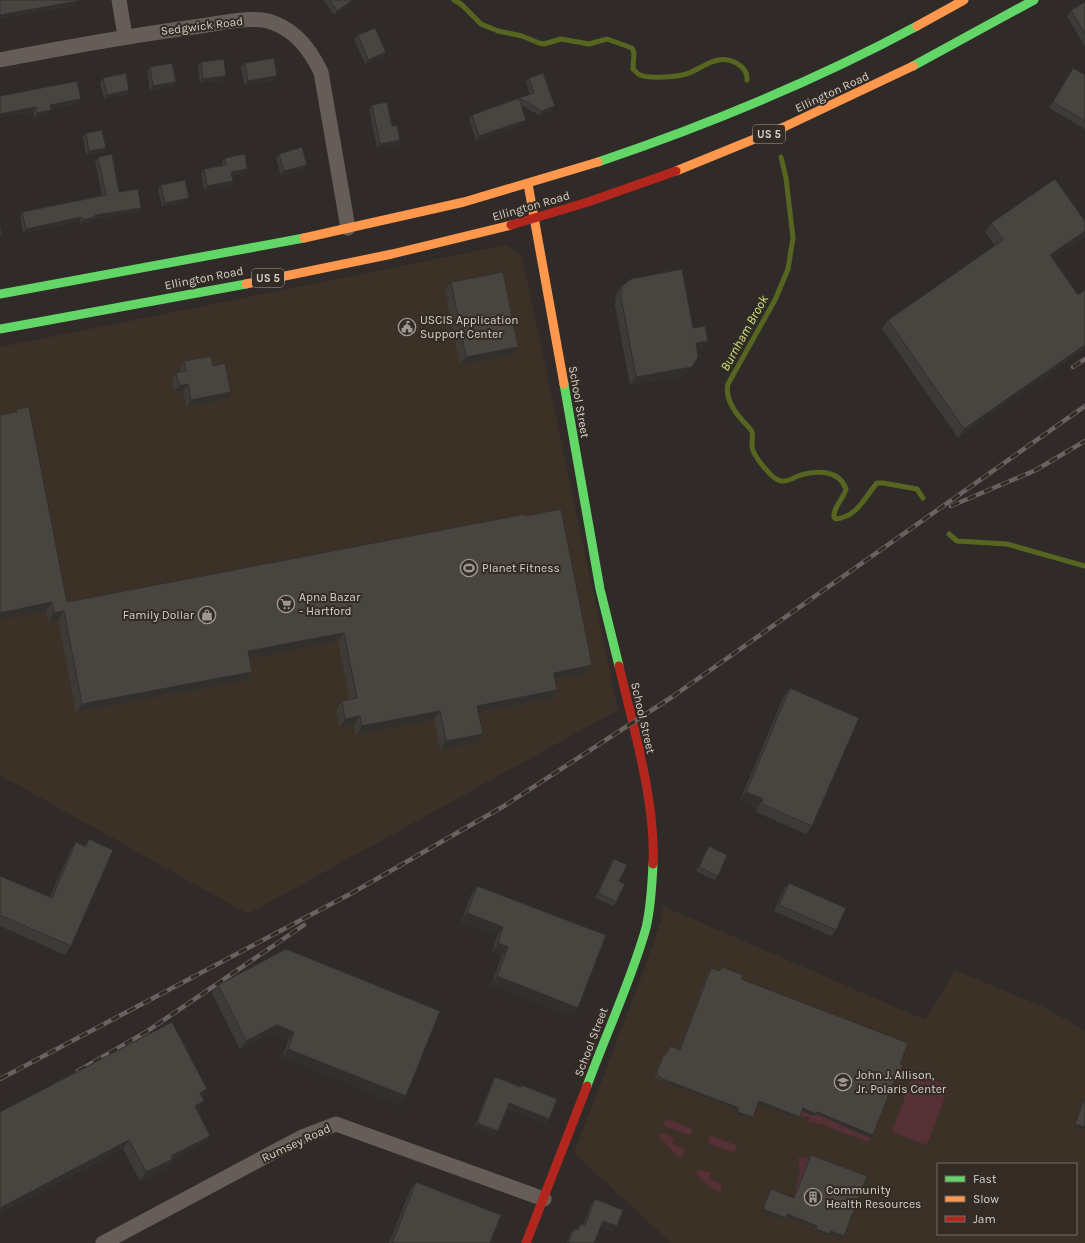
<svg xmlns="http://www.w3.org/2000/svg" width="1085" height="1243" font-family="Karla,sans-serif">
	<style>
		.built { fill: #3c3126; fill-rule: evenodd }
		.green { fill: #563037 }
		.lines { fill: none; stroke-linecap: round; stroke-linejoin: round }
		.stream { stroke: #56651f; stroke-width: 5 }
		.street { stroke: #665c58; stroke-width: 15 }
		.fast { stroke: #63d668; stroke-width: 9 }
		.slow { stroke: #ff974d; stroke-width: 9 }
		.jam { stroke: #b3261e; stroke-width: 9 }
		.rail-casing { stroke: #69625f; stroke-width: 4.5 }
		.rail { stroke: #332b24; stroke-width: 3; stroke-dasharray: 9; stroke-linecap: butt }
		.wall { fill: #3e3b37 }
		.shaded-wall { fill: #32302d }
		.building { fill: #484540; stroke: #32302d }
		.labels { text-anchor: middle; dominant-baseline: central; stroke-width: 4; stroke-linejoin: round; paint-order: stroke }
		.shield { fill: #332b24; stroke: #a59f9a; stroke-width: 1 }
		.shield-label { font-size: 11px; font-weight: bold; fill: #d6d1cc }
		.street-label { font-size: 12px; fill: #d6d1cc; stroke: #332b24 }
		.poi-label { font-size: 12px; fill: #d6d1cc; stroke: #332b24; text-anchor: start }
		.water-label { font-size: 13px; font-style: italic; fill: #c8e37c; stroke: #332b24 }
	</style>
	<rect width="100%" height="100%" fill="#302b28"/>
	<path class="built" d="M506,245l16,11 96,454 -370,204 -248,-139v-428z
		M663,906l262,114 30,-50 93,39 37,22v212h-414l-97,-90 73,-191 14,-41zM938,1164h138v70h-138z"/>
	<path class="green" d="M914,1073l35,13 -22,59 -35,-13z
		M801,1111l14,5 1,-2 26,10 -1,2 29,11 -2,5 -47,-18 -13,-2 2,-5h-11z
		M667,1119l24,9 1,6 -3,1 -24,-9 -1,-3z
		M662,1133l12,5 -2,6 13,5 -3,8h-4l-18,-19 -1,-2z
		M711,1136l25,9 1,2 -1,4 -4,1 -22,-8 -2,-3z
		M804,1157l5,2 -16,41 7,-29 -2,-13z
		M698,1169l13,4 -2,6 12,5v7l-2,1 -8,-4 -15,-14z"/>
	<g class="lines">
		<path class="stream" d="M454,0l7,4 20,20 17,7 24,5 17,7 5,1 17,-5 28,5 18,-5 25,9 2,5 -1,16c2,2 5,5 7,6 8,4 41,2 49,-2 10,-4 19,-11 29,-13 12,-2 30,5 29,20
			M781,157l5,21 7,60 -5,31 -13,31 -47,84c-3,13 6,27 14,36 3,4 8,7 10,12 1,5 0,10 0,15 1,8 20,33 29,34 6,1 12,-3 17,-5 17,-6 41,-7 48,13 -3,11 -13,18 -12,28l2,2c22,-3 28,-21 41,-36h6l34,6 6,9
			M949,534l8,7 50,3 78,22"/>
		<path class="street" d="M119,0l6,36
			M0,60c67,-13 134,-25 201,-34 21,-3 53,-11 73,-3 23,9 36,27 47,49l27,156
			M103,1243l199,-106 34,-13 208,75"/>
		<path class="fast" d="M913,66l121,-66
			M598,162c109,-37 217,-81 319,-136
			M0,294l304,-56
			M0,329l246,-45
			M564,384l36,205 19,77
			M587,1086c19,-52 44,-105 59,-158 5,-21 6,-43 7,-64"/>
		<path class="slow" d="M917,26l47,-26
			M676,171l108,-44 129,-61
			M528,184l36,200
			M304,238l160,-36 134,-40
			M246,284l146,-30 119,-29"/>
		<path class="jam" d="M511,225l77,-23 88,-31
			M619,666c14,60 37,137 34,198
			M526,1243l61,-157"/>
		<defs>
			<path id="rail" d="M1073,367l12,-8
				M951,506l85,-36 49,-29
				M78,1071l68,-39 158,-107
				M0,1079l352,-186 152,-87 168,-109 413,-291"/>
		</defs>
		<use href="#rail" class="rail-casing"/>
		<use href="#rail" class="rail"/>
	</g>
	<path class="wall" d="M323,0h30l-3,5 -16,10z
		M1085,2v45l-18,-31 4,-6z
		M358,35l28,17 -4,4 -17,8 -11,-24z
		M201,62l25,14 -3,5 -23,2 -2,-17z
		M245,63l32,13 -3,5 -30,4 -3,-18z
		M150,67l26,15 -3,4 -23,5 -3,-20z
		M1073,68l12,7v54l-36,-21z
		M103,78l26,12 -3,4 -22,5 -4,-16z
		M529,78l26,28 -3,5 -13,4 -18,-10 2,19 -47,17 -7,-22 3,-4 58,-21 -4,-12z
		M0,96l78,7 -28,6 -2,6 -14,3 -1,-6 -33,5z
		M372,105l20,21 8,14 -3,5 -20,3 -8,-38z
		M86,133l20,15 -3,4 -17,3 -3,-18z
		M279,154l25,15 -23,7 -5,-18z
		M98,157l21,35 19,20 -44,7 -1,2 -13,3 -1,-3 -56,12 -3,-17 2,-4 80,-17 -7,-34z
		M225,158l22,11 -3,4 -12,2 1,6 -3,5 -26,5 -3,-17 3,-5 19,-3 -1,-4z
		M161,185l25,17 -24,5 -4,-18z
		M1085,221v14l-1,2 -31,21 25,37 -120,143 -76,-109 6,-9 107,-74 -10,-14 6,-9z
		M451,282l61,73 -52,10 -15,-75z
		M622,286l71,42 9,21 -5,1 -11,25 -56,10 -15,-80 1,-10z
		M184,361l29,5 14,33 -41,8 -3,-17 -9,2 -2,-13 4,-6 4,-1v-4z
		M17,409l50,193 458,-86 67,149 -6,9 -31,6 -4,19 -72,14 -2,30 -37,7 -6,-30 -78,15 -2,-10 -15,3 -3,-18 6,-9 8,-1 -12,-59 -89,17 3,14 -6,9 -170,31 -18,-92 -10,2 -2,-11 -31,-199z
		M790,688l22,138 -6,8 -50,-22 1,-4 -17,-8 44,-104z
		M89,839l-18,107 -6,9 -65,-29v-50l50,21 20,-46 6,-9 8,4z
		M709,846l9,30 -4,4 -18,-9 10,-20z
		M614,859l5,22 -3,21 -3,4 -18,-8 16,-35z
		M789,883l47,47 -5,6 -57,-25 10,-22z
		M477,886l101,122 -6,8 -81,-31 11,-29 -10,-4 5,-16 -36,-14 10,-27z
		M722,967l19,12 159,85 -3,16 -2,2h-1l-23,56 -55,-24 -1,2 -13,-5 -4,8 -40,-15 -5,13 -2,2 -15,-5 2,-4 -76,-29 -7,-3v-4l6,-15 2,-3 2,-1 5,-9 9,4 30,-80 2,-2 8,3z
		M218,985l188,111 -6,9 -118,-48 6,-16 -17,-7 -31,15 -28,-56z
		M495,1077l25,10 2,-2 24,38 -39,-15 -12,28 -21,-9 18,-45z
		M207,1089l-5,8 2,4 -6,9 -1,1 13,25 -6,8 -34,18 -4,6 -26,13 -17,-32 -123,64v-101z
		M1084,1100l1,30 -11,-4 9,-24z
		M811,1155l33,81 -1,3 -13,-5 -2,2 -14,-5 1,-3 -29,-11 -1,3 -23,-8 7,-21 2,-2 23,9 15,-41z
		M416,1182l74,61h-101l21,-53z
		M595,1199l22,27 -4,6 -13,-5 -6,16h-27l3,-9 4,-5 2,1 5,-6 2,1 8,-20z"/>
	<path class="shaded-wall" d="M353,0l-3,5 -16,10 3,-4z
		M78,1l-3,5 -75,13v-4z
		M386,52l-4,4 -17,8 3,-4z
		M226,76l-3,5 -23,2 3,-4z
		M277,76l-3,5 -30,4 4,-4z
		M176,82l-3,4 -23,5 3,-5z
		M129,90l-3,4 -22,5 3,-4z
		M81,99l-3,4 -31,7 3,-5z
		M555,106l-3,5 -13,4 3,-4z
		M36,107l-3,5 -33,5v-3z
		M51,110l-3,5 -14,3 3,-5z
		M526,120l-3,4 -47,17 3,-5z
		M400,140l-3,5 -20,3 3,-4z
		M106,148l-3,4 -17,3 3,-4z
		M307,165l-3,4 -23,7 3,-5z
		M247,169l-3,4 -16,3 3,-4z
		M233,181l-3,5 -26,5 3,-5z
		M189,198l-3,4 -24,5 3,-4z
		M141,208l-3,4 -44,7 -1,2 -13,3 3,-4 12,-5z
		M82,217l-3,4 -56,12 3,-4z
		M1085,231v4l-1,2 -40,27 6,-9z
		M708,341l-6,8 -12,2 6,-8z
		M1085,345v4l-127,89 6,-9z
		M518,347l-6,8 -52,10 6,-8z
		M692,367l-6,8 -56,10 6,-8z
		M188,384l-5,6 -9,2 5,-6z
		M231,392l-4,7 -41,8 5,-7z
		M52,602l-6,9 -46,9v-7z
		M64,611l-6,9 -10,2 6,-9z
		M344,633l-6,8 -96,19 6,-9z
		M592,665l-6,9 -38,7 6,-8z
		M252,672l-6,9 -170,31 6,-8z
		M557,690l-6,9 -80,15 6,-8z
		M440,711l-6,9 -78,15 6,-9z
		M360,716l-6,9 -15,3 6,-9z
		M483,734l-6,9 -37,7 6,-9z
		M746,792l17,7 -6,9 -17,-8z
		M467,913l36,14 -6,9 -36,-14z
		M498,943l10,4 -6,9 -10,-4z
		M497,976l81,32 -6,8 -81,-31z
		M277,1025l17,7 -6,9 -17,-7 -31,15 6,-8z
		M288,1049l118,47 -6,9 -118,-48z
		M663,1079l76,29 -1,2 -76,-29z
		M207,1089l-6,8 -1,-4z
		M204,1101l-6,9 -9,5 6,-9z
		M759,1101l41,16 -2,2 -41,-15z
		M509,1103l40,16 -3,4 -40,-16z
		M803,1108l14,4 56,23 -2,3 -55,-24 -1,2 -13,-5z
		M738,1112l15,5 -2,2 -15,-5z
		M477,1123l21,8 -3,5 -21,-9z
		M1075,1124l10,3v3l-11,-4z
		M210,1136l-6,8 -34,18 -4,6 -26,13 6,-9 25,-16z
		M129,1140l-6,9 -123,64v-5z
		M763,1209l23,9 -1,2 -23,-8z
		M787,1214l30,12 -2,2 -29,-11z
		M603,1221l14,5 -4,6 -14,-6z
		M816,1229l14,5 -2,2 -14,-5z
		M831,1231l13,5 -1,3 -14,-5z"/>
	<path class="building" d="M0,0h78v1l-78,14z
		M330,0h23l-16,11z
		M1085,2v32l-14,-24z
		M375,28l11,24 -18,8 -10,-25z
		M274,58l3,18 -29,5 -3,-18z
		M224,59l2,17 -23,3 -2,-17z
		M172,63l4,19 -23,4 -3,-19z
		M1073,68l12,7v46l-32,-19z
		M126,73l3,17 -22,5 -4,-17z
		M543,73l12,33 -13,5 -23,-13 15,-5 -5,-15z
		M77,81l4,18 -31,6 1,5 -14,3 -1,-6 -36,7v-18z
		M519,98l7,22 -47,16 -7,-21z
		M387,102l5,24 5,-1 3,15 -20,4 -8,-39z
		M102,130l4,18 -17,3 -3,-18z
		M302,147l5,18 -23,6 -5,-17z
		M112,154l7,38 19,-3 3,19 -46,7v2l-12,3 -1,-3 -56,12 -4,-17 84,-17 -8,-38z
		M245,154l2,15 -16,3 2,9 -26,5 -3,-17 22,-4 -1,-7z
		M1055,179l30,42v10l-35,24 28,40 7,-5v55l-121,84 -76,-109 115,-80 -12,-17z
		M185,180l4,18 -24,5 -4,-18z
		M0,222l2,13h-2z
		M682,269l11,59 12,-2 3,15 -12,2 2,14 -6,10 -56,10 -15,-80 1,-11 9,-7z
		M503,272l15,75 -52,10 -15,-75z
		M211,356l2,10 12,-3 6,29 -40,8 -3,-16 -9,2 -3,-13 10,-2 -2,-10z
		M29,407l38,195 458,-88v2l36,-7 31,156 -38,8 3,17 -80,16 6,28 -37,7 -6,-30 -78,15 -2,-10 -15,3 -3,-18 15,-3 -13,-65 -96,18 4,21 -170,32 -18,-93 -10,2 -2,-11 -52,11v-198l17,-3v-3z
		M790,688l69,30 -47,108 -50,-22 1,-5 -17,-7z
		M89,839l24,11 -42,96 -71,-31v-39l52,22 24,-56 10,5z
		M709,846l18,9 -9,21 -19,-9z
		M614,859l13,6 -8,16 6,3 -9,18 -18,-9z
		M789,883l57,25 -10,22 -57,-25z
		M477,886l129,49 -28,73 -81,-32 11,-29 -10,-4 5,-16 -36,-14z
		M286,949l154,62 -34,85 -118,-47 6,-17 -17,-7 -31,16 -28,-56z
		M722,967l21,8 -2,4 167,64 -8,21 3,1 -6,15 -2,-1 -22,56 -56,-23 -1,2 -13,-6 -3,9 -41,-16 -6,16 -15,-5 1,-4 -76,-29 -6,-4v-3l6,-16 3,-2 4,-8 10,4 31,-82 9,3z
		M172,1022l35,67 -7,4 4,8 -9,5 15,30 -39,20 2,3 -27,13 -17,-32 -129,68v-96z
		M495,1077l26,10 1,-2 35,14 -8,20 -40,-16 -11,28 -21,-8z
		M1084,1100h1v27l-10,-3z
		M811,1155l56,21 -23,60 -13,-5 -1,3 -14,-5 1,-3 -30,-12 -1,4 -23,-9 8,-20 23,9z
		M416,1182l85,33 -11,28h-98z
		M595,1199l28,11 -6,16 -14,-5 -9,22h-26l6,-14 4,1 3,-6 4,1z"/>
	<defs>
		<symbol id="civic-ring" viewBox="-11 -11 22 22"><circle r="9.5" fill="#332b24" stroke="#9c9793" stroke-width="1.5"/><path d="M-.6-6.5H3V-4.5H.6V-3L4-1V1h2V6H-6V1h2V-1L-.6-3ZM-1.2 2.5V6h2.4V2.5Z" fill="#9c9793"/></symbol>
		<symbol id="stadium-ring" viewBox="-11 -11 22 22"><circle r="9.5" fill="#332b24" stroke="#9c9793" stroke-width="1.5"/><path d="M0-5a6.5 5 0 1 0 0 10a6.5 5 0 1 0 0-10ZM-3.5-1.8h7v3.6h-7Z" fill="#9c9793"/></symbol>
		<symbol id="supermarket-ring" viewBox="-11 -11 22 22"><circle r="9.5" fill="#332b24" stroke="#9c9793" stroke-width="1.5"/><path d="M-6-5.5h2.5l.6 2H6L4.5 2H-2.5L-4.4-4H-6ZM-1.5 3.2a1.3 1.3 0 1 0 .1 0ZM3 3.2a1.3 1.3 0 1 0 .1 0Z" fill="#9c9793"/></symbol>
		<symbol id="shop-ring" viewBox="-11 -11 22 22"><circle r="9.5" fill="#332b24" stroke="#9c9793" stroke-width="1.5"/><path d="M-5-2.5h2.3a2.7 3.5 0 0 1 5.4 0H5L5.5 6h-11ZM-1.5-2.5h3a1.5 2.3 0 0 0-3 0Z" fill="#9c9793"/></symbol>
		<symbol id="school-ring" viewBox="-11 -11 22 22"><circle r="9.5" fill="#332b24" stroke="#9c9793" stroke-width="1.5"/><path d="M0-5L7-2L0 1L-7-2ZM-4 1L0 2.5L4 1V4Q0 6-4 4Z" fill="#9c9793"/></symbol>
		<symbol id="building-ring" viewBox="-11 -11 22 22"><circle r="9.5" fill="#332b24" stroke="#9c9793" stroke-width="1.5"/><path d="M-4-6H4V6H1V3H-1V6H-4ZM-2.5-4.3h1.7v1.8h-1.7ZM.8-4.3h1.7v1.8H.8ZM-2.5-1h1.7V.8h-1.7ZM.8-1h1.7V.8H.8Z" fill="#9c9793"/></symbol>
	</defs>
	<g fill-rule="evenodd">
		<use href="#civic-ring" x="397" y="317" width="20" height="20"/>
		<use href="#stadium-ring" x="459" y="558" width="20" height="20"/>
		<use href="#supermarket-ring" x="276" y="594" width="20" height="20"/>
		<use href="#shop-ring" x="197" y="605" width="20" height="20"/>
		<use href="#school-ring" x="833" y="1072" width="20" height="20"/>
		<use href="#building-ring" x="803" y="1187" width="20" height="20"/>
	</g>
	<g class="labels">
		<g class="shield">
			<rect x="753" y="125" width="32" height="18" rx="3"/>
			<rect x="252" y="269" width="32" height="18" rx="3"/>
		</g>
		<g class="shield-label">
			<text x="769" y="134">US 5</text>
			<text x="268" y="278">US 5</text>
		</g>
		<g class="street-label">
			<text transform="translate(202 26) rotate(-7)">Sedgwick Road</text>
			<text transform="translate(832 92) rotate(-25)">Ellington Road</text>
			<text transform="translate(531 206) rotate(-16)">Ellington Road</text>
			<text transform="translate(204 278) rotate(-11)">Ellington Road</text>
			<text transform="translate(579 402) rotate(80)">School Street</text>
			<text transform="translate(643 718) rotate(77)">School Street</text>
			<text transform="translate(591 1042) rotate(-69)">School Street</text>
			<text transform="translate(296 1143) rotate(-25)">Rumsey Road</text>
		</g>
		<g class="poi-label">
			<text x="420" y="320">USCIS Application<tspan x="420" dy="14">Support Center</tspan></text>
			<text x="482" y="568">Planet Fitness</text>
			<text x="299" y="597">Apna Bazar<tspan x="299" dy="14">- Hartford</tspan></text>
			<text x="194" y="615" text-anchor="end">Family Dollar</text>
			<text x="856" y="1075">John J. Allison,<tspan x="856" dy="14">Jr. Polaris Center</tspan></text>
			<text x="826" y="1190">Community<tspan x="826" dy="14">Health Resources</tspan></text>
		</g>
		<g class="water-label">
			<text transform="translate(744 333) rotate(-61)">Burnham Brook</text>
		</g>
	</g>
	<rect x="937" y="1163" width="140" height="72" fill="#332b24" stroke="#746d67"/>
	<rect x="945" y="1176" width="20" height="6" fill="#63d668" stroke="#746d67"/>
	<text x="973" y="1183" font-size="12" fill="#d6d1cc">Fast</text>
	<rect x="945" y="1196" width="20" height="6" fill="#ff974d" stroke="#746d67"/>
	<text x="973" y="1203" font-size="12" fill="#d6d1cc">Slow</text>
	<rect x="945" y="1216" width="20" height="6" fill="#b3261e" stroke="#746d67"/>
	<text x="973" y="1223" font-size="12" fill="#d6d1cc">Jam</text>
</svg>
